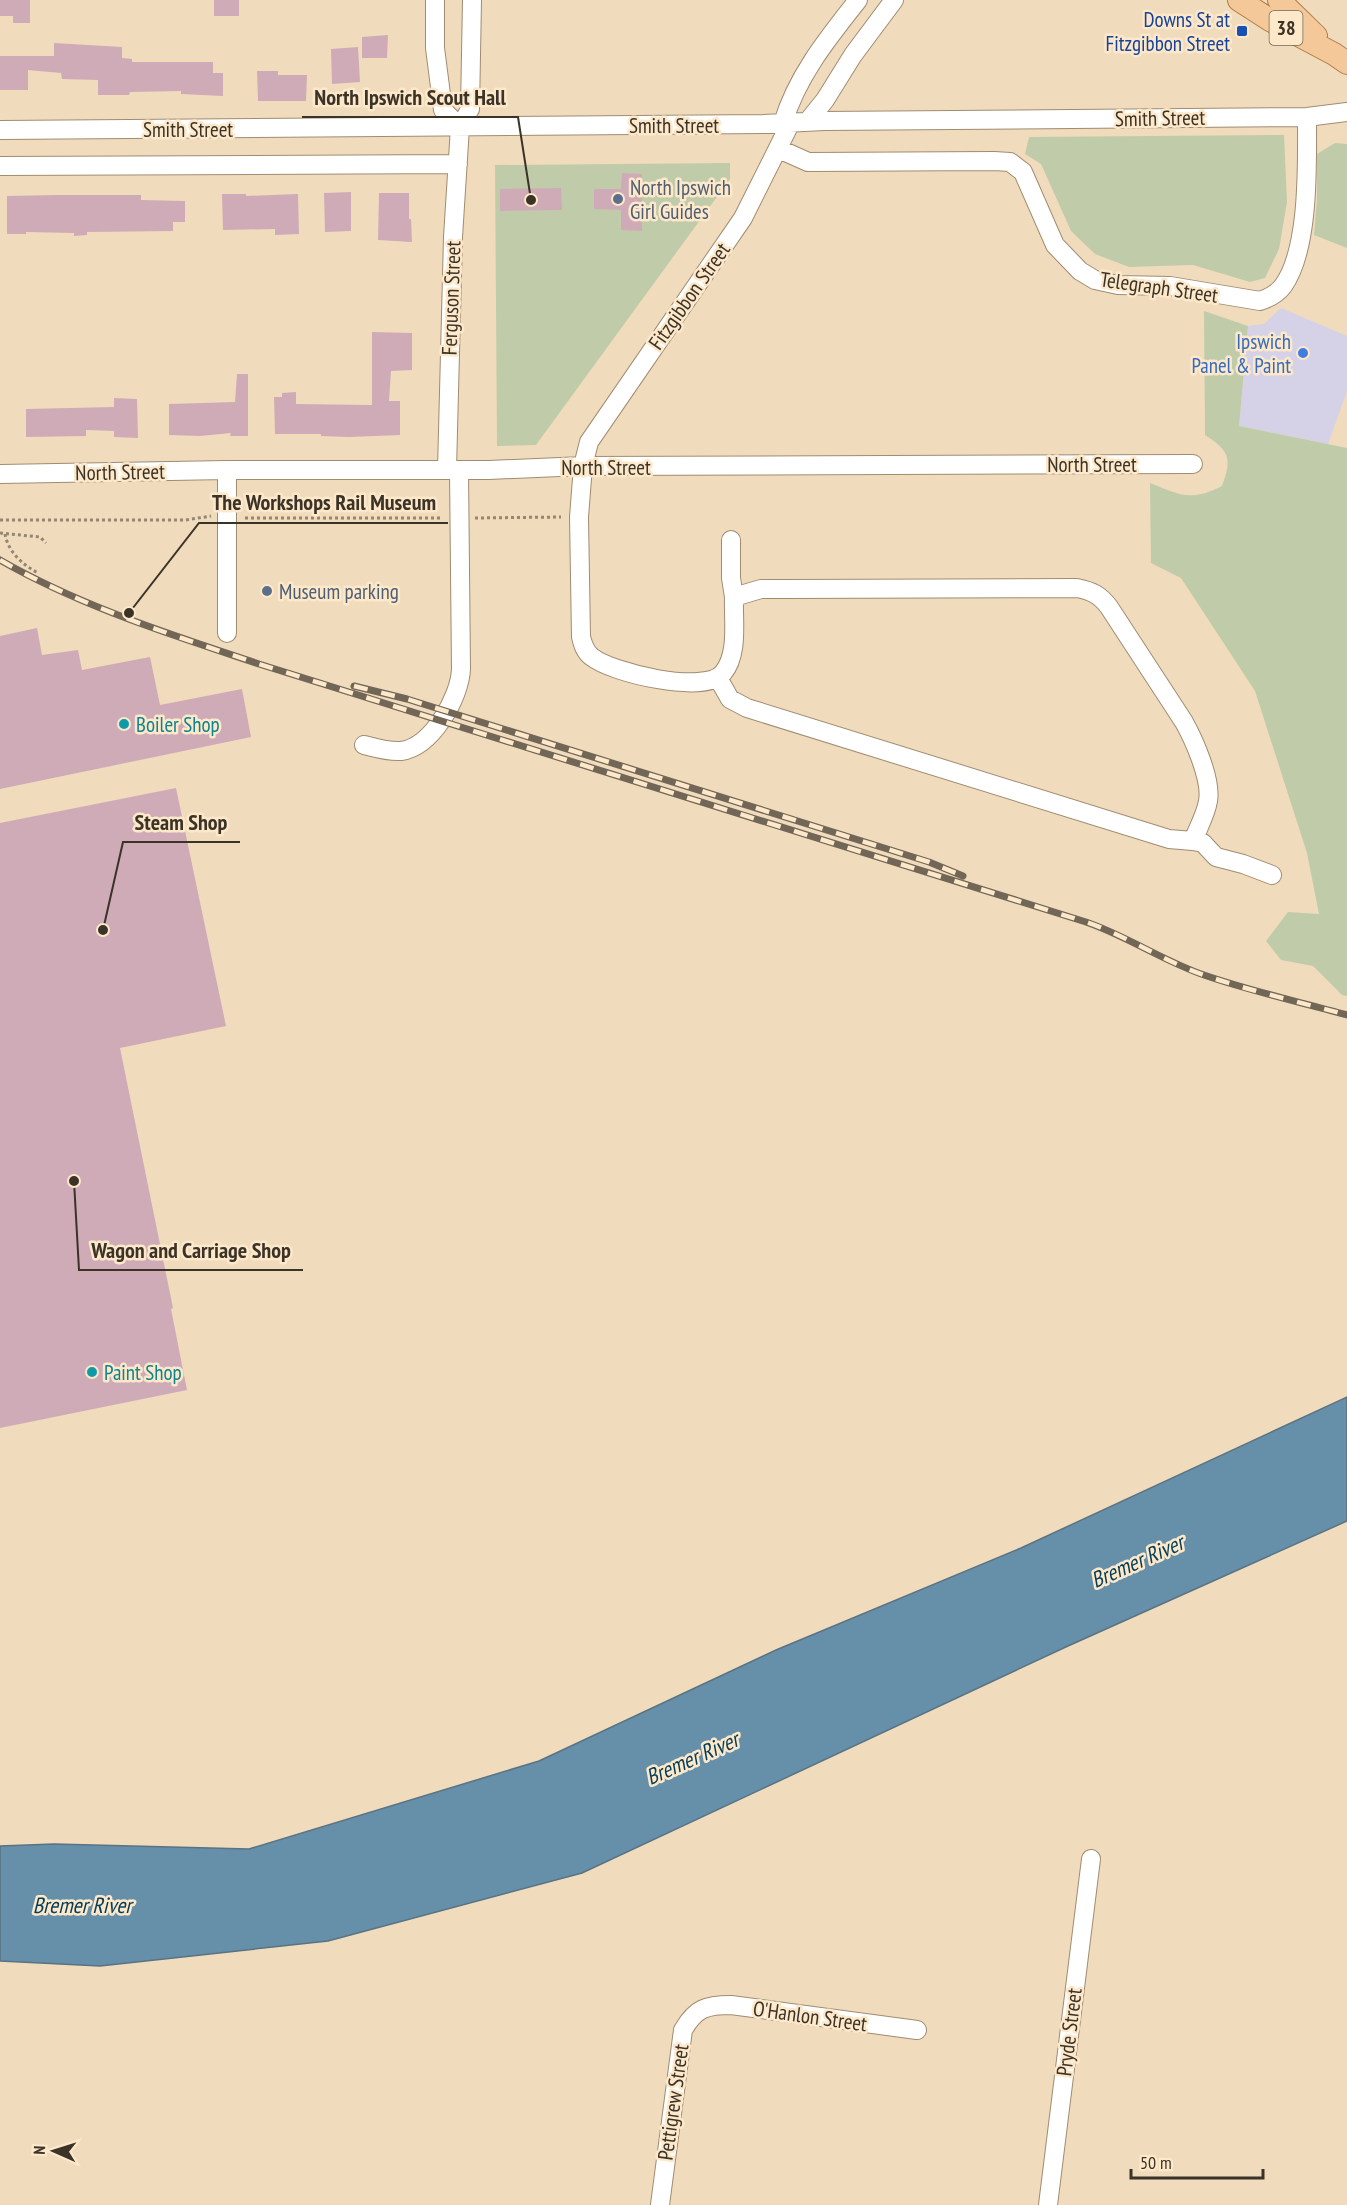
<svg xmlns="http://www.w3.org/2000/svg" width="1347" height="2205" font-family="'PT Sans Narrow',sans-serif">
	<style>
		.commercial { fill: #d5d1e7 }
		.green { fill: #c0cca9 }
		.water { fill: #668faa; stroke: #597383; stroke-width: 1.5 }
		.building { fill: #cfabb8 }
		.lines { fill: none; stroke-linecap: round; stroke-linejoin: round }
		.minor-casing { stroke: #a08c71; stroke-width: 20 }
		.major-casing { stroke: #b07c45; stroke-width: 24 }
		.path { stroke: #948671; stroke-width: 3; stroke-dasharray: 3 3; stroke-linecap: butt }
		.minor { stroke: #fff; stroke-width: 18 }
		.major { stroke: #f5c899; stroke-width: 22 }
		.rail-casing { stroke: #726656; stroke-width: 7 }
		.rail { stroke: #fde8ca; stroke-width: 4.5; stroke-dasharray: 14; stroke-linecap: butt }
		.transit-dot { fill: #1a4fb4; stroke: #fde8ca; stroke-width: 2 }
		.service-dot { fill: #5c6f8a; stroke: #fde8ca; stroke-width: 2 }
		.shop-dot { fill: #3f7fe0; stroke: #fde8ca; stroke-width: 2 }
		.culture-dot { fill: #0f9aa8; stroke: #fde8ca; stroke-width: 2 }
		.labels { text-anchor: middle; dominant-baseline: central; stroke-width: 5; stroke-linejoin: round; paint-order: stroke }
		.shield { fill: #fde8ca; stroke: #756959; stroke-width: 1.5 }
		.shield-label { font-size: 20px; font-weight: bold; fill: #3b3328 }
		.transit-label { font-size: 21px; fill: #164399; stroke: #fde8ca; text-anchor: end }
		.street-label { font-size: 21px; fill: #3b3328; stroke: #fde8ca }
		.service-label { font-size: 21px; fill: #4e5e75; stroke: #fde8ca; text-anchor: start }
		.shop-label { font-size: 21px; fill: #366cbe; stroke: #fde8ca; text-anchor: end }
		.culture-label { font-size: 21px; fill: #0d838f; stroke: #fde8ca; text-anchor: start }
		.water-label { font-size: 22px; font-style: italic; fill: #043d59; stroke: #fde8ca }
		.leader { fill: none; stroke: #3b3328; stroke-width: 2 }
		.callout-dot { fill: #3b3328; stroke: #fde8ca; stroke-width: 2 }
		.callout-label { font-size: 22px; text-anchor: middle; font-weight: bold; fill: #3b3328; stroke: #fde8ca; stroke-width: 5; stroke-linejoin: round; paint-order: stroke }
	</style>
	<rect width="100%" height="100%" fill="#f0dbbd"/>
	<path class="commercial" d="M1281,308l66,28v55l-19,53 -89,-18 9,-100 16,-2z"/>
	<path class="green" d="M1284,135l3,67 -8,47 -14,29 -15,4 -57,-17 -64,2 -34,-13 -24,-23 -30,-67 -16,-10 4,-17z
		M1335,143l12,1v104l-33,-13 3,-36v-45z
		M730,163v16l-194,266 -39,1 -2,-281z
		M1204,311l44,15 -9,100 108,22v548l-5,-1 -29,-29 -32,-6 -15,-19 22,-29 31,2 -12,-61 -52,-162 -74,-113 -30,-15 -1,-80c30,12 41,19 72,3 10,-27 8,-35 -17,-51z"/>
	<path class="water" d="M1347,1397v124l-279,125 -486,227 -254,68 -228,25 -100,-5v-115l54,-2 195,5 290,-88 237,-111 245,-102z"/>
	<path class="building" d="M0,0h30v23h-17v-7h-13z
		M214,0h25v16h-25z
		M388,35l-1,23h-25v-21z
		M54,43l68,4v11l10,1v3h81v11h10v23l-42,-2v-3l-51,1 -1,3h-31v-15l-36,-1 -1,-6 -33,-3v20h-28v-34h54z
		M358,47l2,35 -28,2 -1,-35z
		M257,71h21v4h29l-1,26h-48z
		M622,173l20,1v57l-21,-1v-20l-27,-1v-20h27z
		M561,188l1,22 -62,1v-22z
		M351,192v39l-26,1 -1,-39z
		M379,193h30v26h2l1,23 -34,-2z
		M222,194h24v2l52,-2 1,40 -24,1v-6l-52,1z
		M58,195h83v5l44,1v21h-12v9l-86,1v3l-13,1v-3l-48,-1v2h-19v-38z
		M372,332l40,1v37l-21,1 -2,30h11v34l-51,2 -28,-1v-2h-46l-1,-37h8v-4l14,-1v12l76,1z
		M237,374h11v62h-18l1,-3 -31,3 -31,-1v-31l66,-2z
		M114,398l23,1 1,39 -24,-1v-6l-28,-1v6l-60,1v-28l88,-2z
		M37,628l5,27 36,-5 4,20 68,-13 10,48 82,-16 9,48 -251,52v-153z
		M176,788l50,238 -106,22 53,260 -2,1 16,81 -187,38v-605z"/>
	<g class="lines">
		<defs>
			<path id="minor" d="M435,0v48l8,62 17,17
				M808,121l17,-21 28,-45 41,-55
				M783,123c14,-47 45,-85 75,-123
				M0,130l764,-6 60,-3 483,-4 40,-5
				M779,149l29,13 186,-1 16,1 13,10 32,73 25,26 15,9 23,5 52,1 90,15c9,-3 17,-7 23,-15 27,-37 24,-124 24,-169
				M0,166l458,-2
				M227,470v163
				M447,470l6,-233 7,-110 10,-18 2,-109
				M0,474l227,-4h262l94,-4 610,-2
				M731,540v38l3,19
				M718,678l12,21 17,9 422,131 24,2c5,-13 13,-27 15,-40 4,-21 -14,-61 -24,-79l-75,-115c-9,-12 -17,-16 -32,-19l-293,1h-23l-27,8c-1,23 5,57 -11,76 -18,22 -111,0 -131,-16 -7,-5 -9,-12 -11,-20l-2,-120 4,-51 6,-24 154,-224 48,-96
				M364,745c12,3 25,7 37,6 31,-4 59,-54 60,-82l-2,-199
				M1193,841l10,2 13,14 27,7 29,11
				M660,2205l23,-175c13,-22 23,-25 48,-25l186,25
				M1048,2205l43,-346"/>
			<path id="major" d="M1239,0l31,20 64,34 13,9
				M1279,0l37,36"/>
		</defs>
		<use href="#minor" class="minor-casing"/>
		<use href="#major" class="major-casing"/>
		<path class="path" d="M245,518h197
			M475,518l86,-1
			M0,520h186l25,-4
			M0,533l40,4 6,6
			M5,534c3,18 18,31 33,39"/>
		<use href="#minor" class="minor"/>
		<use href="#major" class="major"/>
		<defs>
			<path id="rail" d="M0,560c82,47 170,74 259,104l827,258c41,14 77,39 118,53 46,16 96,27 143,40
				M354,686l53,13 522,163 34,14"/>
		</defs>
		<use href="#rail" class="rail-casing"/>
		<use href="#rail" class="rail"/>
	</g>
	<rect class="transit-dot" x="1236" y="25" width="12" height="12" rx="3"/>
	<g class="service-dot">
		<circle cx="618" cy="199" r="6"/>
		<circle cx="267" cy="591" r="6"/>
	</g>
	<circle class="shop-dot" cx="1303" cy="353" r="6"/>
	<g class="culture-dot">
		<circle cx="124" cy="724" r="6"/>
		<circle cx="92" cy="1372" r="6"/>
	</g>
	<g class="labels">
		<rect class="shield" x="1269.5" y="11" width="33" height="34" rx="4.5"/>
		<g class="shield-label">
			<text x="1286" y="28">38</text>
		</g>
		<g class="transit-label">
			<text x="1230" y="19">Downs St at<tspan x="1230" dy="24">Fitzgibbon Street</tspan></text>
		</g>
		<g class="street-label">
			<text transform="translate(1160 118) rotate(-1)">Smith Street</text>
			<text x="674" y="125">Smith Street</text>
			<text x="188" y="129">Smith Street</text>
			<text transform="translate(1159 287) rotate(8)">Telegraph Street</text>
			<text transform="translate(689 296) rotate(-55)">Fitzgibbon Street</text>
			<text transform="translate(451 298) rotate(-88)">Ferguson Street</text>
			<text x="1092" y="464">North Street</text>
			<text x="606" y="467">North Street</text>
			<text transform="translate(120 472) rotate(-1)">North Street</text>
			<text transform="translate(810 2016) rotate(8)">O'Hanlon Street</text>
			<text transform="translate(1069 2032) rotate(-83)">Pryde Street</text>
			<text transform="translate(673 2102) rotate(-82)">Pettigrew Street</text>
		</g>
		<g class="service-label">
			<text x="630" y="187">North Ipswich<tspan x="630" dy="24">Girl Guides</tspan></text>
			<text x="279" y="591">Museum parking</text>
		</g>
		<g class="shop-label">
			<text x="1291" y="341">Ipswich<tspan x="1291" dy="24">Panel &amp; Paint</tspan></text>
		</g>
		<g class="culture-label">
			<text x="136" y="724">Boiler Shop</text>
			<text x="104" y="1372">Paint Shop</text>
		</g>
		<g class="water-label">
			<text transform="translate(1137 1561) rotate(-24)">Bremer River</text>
			<text transform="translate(692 1758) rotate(-24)">Bremer River</text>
			<text x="82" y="1905">Bremer River</text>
		</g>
	</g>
	<path class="leader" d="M531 200L518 117H302M129 613L199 523H448M103 930L123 842H240M74 1181L79 1270H303"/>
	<g class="callout-dot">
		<circle cx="531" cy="200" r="6"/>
		<circle cx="129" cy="613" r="6"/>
		<circle cx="103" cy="930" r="6"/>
		<circle cx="74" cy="1181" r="6"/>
	</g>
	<g class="callout-label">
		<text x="410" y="105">North Ipswich Scout Hall</text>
		<text x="324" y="510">The Workshops Rail Museum</text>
		<text x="181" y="830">Steam Shop</text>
		<text x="191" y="1258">Wagon and Carriage Shop</text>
	</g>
	<g transform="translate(54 2151) rotate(273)" stroke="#fde8ca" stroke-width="4.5" paint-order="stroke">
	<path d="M0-4.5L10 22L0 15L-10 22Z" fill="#3b3328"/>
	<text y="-9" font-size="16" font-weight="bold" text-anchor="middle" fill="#3b3328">N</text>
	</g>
	<path d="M1131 2169v9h132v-9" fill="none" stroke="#3b3328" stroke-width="3"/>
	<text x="1140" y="2169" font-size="18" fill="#3b3328" stroke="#fde8ca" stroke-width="4.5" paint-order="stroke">50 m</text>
</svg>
